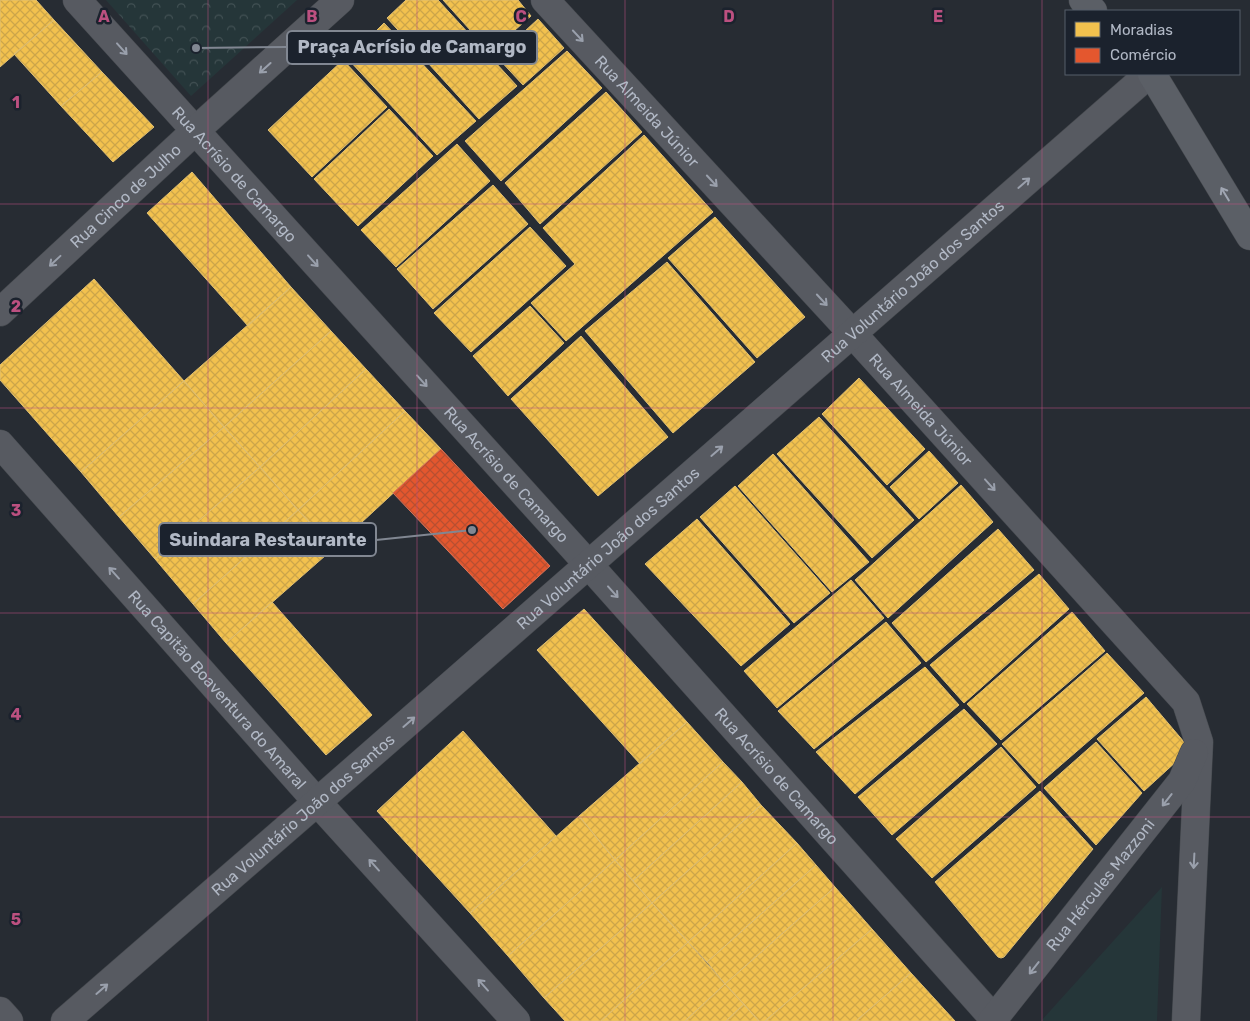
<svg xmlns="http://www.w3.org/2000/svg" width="1250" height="1021" font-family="Rubik,sans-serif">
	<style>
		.grass { fill: #253639 }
		.forest { fill: url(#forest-crowns) }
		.homes { fill: url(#homes-cross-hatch); stroke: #debe72 }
		.shops { fill: url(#shops-cross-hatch); stroke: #d5745b }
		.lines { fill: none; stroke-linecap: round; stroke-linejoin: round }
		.minor-casing { stroke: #43474c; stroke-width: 29 }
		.secondary-casing { stroke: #43474c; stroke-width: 29 }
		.minor { stroke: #575a61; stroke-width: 28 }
		.secondary { stroke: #5b5f66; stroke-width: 28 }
		.oneway { stroke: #9aa0ac }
		.oneway2 { stroke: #a0a6b2 }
		.grid { fill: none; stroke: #bc5080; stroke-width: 1; stroke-opacity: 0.55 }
		.labels { text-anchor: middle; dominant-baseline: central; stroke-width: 5; stroke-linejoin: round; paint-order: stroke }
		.street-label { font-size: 16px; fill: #b1b8c5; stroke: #1b222d }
		.grid-label { font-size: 16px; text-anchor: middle; font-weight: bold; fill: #bc5080; stroke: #1b222d; stroke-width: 5; stroke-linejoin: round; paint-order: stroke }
		.leader { fill: none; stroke: #818792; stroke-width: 2 }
		.callout-dot { fill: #818792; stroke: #1b222d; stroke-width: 2 }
		.callout { fill: #1b222d; stroke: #818792; stroke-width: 2 }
		.callout-label { font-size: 18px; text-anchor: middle; font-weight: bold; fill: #b1b8c5 }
	</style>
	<defs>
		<pattern id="forest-crowns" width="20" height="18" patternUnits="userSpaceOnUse" patternTransform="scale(1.25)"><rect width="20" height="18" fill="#253639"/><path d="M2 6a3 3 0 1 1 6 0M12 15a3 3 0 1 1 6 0" fill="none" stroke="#425154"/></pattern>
		<pattern id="homes-cross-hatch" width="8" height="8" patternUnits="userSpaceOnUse" patternTransform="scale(1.25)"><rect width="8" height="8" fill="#f2c14e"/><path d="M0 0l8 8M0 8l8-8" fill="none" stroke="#cca54a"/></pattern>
		<pattern id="shops-cross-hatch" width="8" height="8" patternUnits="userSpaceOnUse" patternTransform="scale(1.25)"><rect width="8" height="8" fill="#e4572e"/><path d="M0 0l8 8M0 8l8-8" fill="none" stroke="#b84f31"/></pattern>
	</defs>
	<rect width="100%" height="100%" fill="#272c33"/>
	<path class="grass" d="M1162,887l-5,134h-116z"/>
	<path class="forest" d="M106,0h191l-106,96z"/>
	<path class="homes" d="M0,0h36l18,20 -54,47z
		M406,0h32l79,86 -38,33 -92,-101z
		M443,0h75l13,16 -41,36z
		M538,19l26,29 -41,37 -26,-28z
		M54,20l48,52 -41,34 -47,-52z
		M384,23l92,98 -39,34 -89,-96z
		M567,51l35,37 -101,93 -36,-40z
		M343,60l44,47 -75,70 -44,-47z
		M102,72l52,55 -41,35 -52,-56z
		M606,92l36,40 -102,92 -35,-41z
		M389,109l44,47 -75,70 -44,-47z
		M644,135l69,77 -147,129 -35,-38 44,-39 -32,-36z
		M457,144l33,37 -94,86 -35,-37z
		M192,172l99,115 -43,39 -101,-113z
		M493,185l35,39 -95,85 -36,-40z
		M715,217l90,100 -48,41 -89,-100z
		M530,227l36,39 -95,86 -37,-39z
		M667,262l88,100 -82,71 -88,-102z
		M94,279l90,102 -103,91 -81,-92v-15z
		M291,287l40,44 -107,96 -40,-46z
		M530,306l34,37 -56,53 -35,-40z
		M331,331l35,38 -106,98 -36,-40z
		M581,336l87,101 -70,59 -87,-97z
		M366,369l39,42 -107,99 -38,-43z
		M859,378l66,71 -38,36 -65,-71z
		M184,381l40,46 -105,90 -38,-45z
		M405,411l36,38 -107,99 -36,-38z
		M819,417l95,103 -42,38 -95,-104z
		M224,427l36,40 -105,92 -36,-42z
		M929,451l29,32 -39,36 -29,-32z
		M773,454l96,108 -37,30 -94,-106z
		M260,467l38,43 -105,94 -38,-45z
		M961,485l32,37 -105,96 -33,-38z
		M735,486l95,107 -36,30 -94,-106z
		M298,510l36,38 -108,95 -33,-39z
		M697,519l93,105 -49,42 -96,-102z
		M998,529l36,41 -108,92 -34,-39z
		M1039,574l30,35 -105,94 -34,-38z
		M851,580l33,38 -107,90 -33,-37z
		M272,602l100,113 -46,40 -100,-112z
		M584,609l103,113 -47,42 -103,-114z
		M1072,612l33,39 -104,89 -34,-36z
		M886,622l35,41 -107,86 -36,-38z
		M1107,653l37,40 -105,91 -37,-40z
		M925,667l34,38 -104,89 -39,-42z
		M1146,697l44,52 -46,42 -47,-52z
		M964,709l33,35 -105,91 -34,-38z
		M687,722l36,40 -108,98 -36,-44z
		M463,731l93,105 -86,77 -93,-102z
		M1096,742l46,51 -46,52 -52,-57z
		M1001,747l35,40 -104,91 -36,-39z
		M723,762l19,20 -109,99 -18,-21z
		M742,782l19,23 -109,98 -19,-22z
		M1040,791l53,58 -89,108 -3,1 -3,-1 -63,-75z
		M761,805l36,38 -109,99 -36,-39z
		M579,816l36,44 -107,96 -38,-43z
		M797,843l19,22 -109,97 -19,-20z
		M615,860l37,43 -108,95 -36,-42z
		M816,865l19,22 -110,97 -18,-22z
		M835,887l37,42 -107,92h-6l-34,-37z
		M652,903l36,39 -87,79h-36l-21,-23z
		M872,929l39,44 -55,48h-91z
		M688,942l37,42 -40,37h-84z
		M911,973l44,48h-99z
		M725,984l19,20 -18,17h-41z
		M744,1004l15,17h-33z"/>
	<path class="shops" d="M441,449l109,117 -47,43 -110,-116z"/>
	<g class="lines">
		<defs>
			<g id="minor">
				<path id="s1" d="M77,0l511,564 406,455"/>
				<path id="s2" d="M545,0l307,333 334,369 13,40 -13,279"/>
				<path id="s3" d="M0,312l195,-181 145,-131"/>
				<path id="s4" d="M0,444l318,359 198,218"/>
				<path d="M0,1011l9,10"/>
				<path id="s5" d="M65,1021c363,-314 723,-632 1084,-947"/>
				<path id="s6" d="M992,1021l190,-240 12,-28"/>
			</g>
			<path id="secondary" d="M1083,0l10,11
				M1152,74l98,162"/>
		</defs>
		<use href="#minor" class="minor-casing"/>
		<use href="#secondary" class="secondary-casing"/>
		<use href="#minor" class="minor"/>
		<use href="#secondary" class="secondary"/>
	</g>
	<defs><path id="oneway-shaft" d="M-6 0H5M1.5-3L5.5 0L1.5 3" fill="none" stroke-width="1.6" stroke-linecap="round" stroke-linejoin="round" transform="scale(1.25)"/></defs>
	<g class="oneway">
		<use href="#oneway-shaft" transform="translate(578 36) rotate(47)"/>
		<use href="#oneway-shaft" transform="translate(122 49) rotate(48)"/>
		<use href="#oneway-shaft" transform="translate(265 68) rotate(138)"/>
		<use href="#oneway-shaft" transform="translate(712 181) rotate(47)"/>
		<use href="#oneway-shaft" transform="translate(1024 183) rotate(-41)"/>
		<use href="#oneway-shaft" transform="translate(55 261) rotate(137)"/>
		<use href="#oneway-shaft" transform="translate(313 261) rotate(48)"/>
		<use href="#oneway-shaft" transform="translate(822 300) rotate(47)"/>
		<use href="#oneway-shaft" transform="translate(422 381) rotate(48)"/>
		<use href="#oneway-shaft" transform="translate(717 451) rotate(-41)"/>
		<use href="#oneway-shaft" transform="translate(990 485) rotate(48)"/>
		<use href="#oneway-shaft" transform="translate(114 573) rotate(-132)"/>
		<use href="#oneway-shaft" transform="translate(613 592) rotate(48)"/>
		<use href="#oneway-shaft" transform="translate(409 722) rotate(-41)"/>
		<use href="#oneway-shaft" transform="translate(1167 800) rotate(128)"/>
		<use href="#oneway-shaft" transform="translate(1194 861) rotate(93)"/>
		<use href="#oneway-shaft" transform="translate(374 865) rotate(-132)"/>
		<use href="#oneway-shaft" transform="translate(1034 968) rotate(128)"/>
		<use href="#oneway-shaft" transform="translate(483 985) rotate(-132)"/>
		<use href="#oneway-shaft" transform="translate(102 989) rotate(-41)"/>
	</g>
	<use class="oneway2" href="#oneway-shaft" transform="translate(1225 194) rotate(-121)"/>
	<path class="grid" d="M208,0v1021M417,0v1021M625,0v1021M833,0v1021M1042,0v1021M0,204h1250M0,408h1250M0,613h1250M0,817h1250"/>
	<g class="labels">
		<g class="street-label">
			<text stroke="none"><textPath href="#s2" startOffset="151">Rua Almeida Júnior</textPath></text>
			<text stroke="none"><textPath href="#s1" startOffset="235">Rua Acrísio de Camargo</textPath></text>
			<text stroke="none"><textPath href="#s3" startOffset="171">Rua Cinco de Julho</textPath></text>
			<text stroke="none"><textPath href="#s5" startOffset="1125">Rua Voluntário João dos Santos</textPath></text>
			<text stroke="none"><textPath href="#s2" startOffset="556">Rua Almeida Júnior</textPath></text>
			<text stroke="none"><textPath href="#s1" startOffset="640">Rua Acrísio de Camargo</textPath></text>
			<text stroke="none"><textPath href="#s5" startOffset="720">Rua Voluntário João dos Santos</textPath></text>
			<text stroke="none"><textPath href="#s4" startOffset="328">Rua Capitão Boaventura do Amaral</textPath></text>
			<text stroke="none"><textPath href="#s1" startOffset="1045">Rua Acrísio de Camargo</textPath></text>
			<text stroke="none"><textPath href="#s5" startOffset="315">Rua Voluntário João dos Santos</textPath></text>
			<text stroke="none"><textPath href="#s6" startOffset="174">Rua Hércules Mazzoni</textPath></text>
		</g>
	</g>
	<g class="grid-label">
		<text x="104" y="22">A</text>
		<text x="312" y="22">B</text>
		<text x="521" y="22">C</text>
		<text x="729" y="22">D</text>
		<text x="938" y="22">E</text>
		<text x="16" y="108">1</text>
		<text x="16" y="312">2</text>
		<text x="16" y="516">3</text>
		<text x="16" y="720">4</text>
		<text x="16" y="925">5</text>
	</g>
	<path class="leader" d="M196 48L287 47M472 530L376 540"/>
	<g class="callout-dot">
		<circle cx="196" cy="48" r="5"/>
		<circle cx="472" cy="530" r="5"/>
	</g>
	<g class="callout">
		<rect x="287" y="31" width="250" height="33" rx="5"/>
		<rect x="159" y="523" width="217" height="33" rx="5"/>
	</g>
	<g class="callout-label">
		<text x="412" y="53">Praça Acrísio de Camargo</text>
		<text x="268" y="546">Suindara Restaurante</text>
	</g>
	<rect x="1065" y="10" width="175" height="65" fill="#1b222d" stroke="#575e6a"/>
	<rect x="1075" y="22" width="25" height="15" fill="#f2c14e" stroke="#575e6a"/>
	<text x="1110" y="35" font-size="15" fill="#b1b8c5">Moradias</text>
	<rect x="1075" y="48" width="25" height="15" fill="#e4572e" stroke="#575e6a"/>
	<text x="1110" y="60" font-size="15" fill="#b1b8c5">Comércio</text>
</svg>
